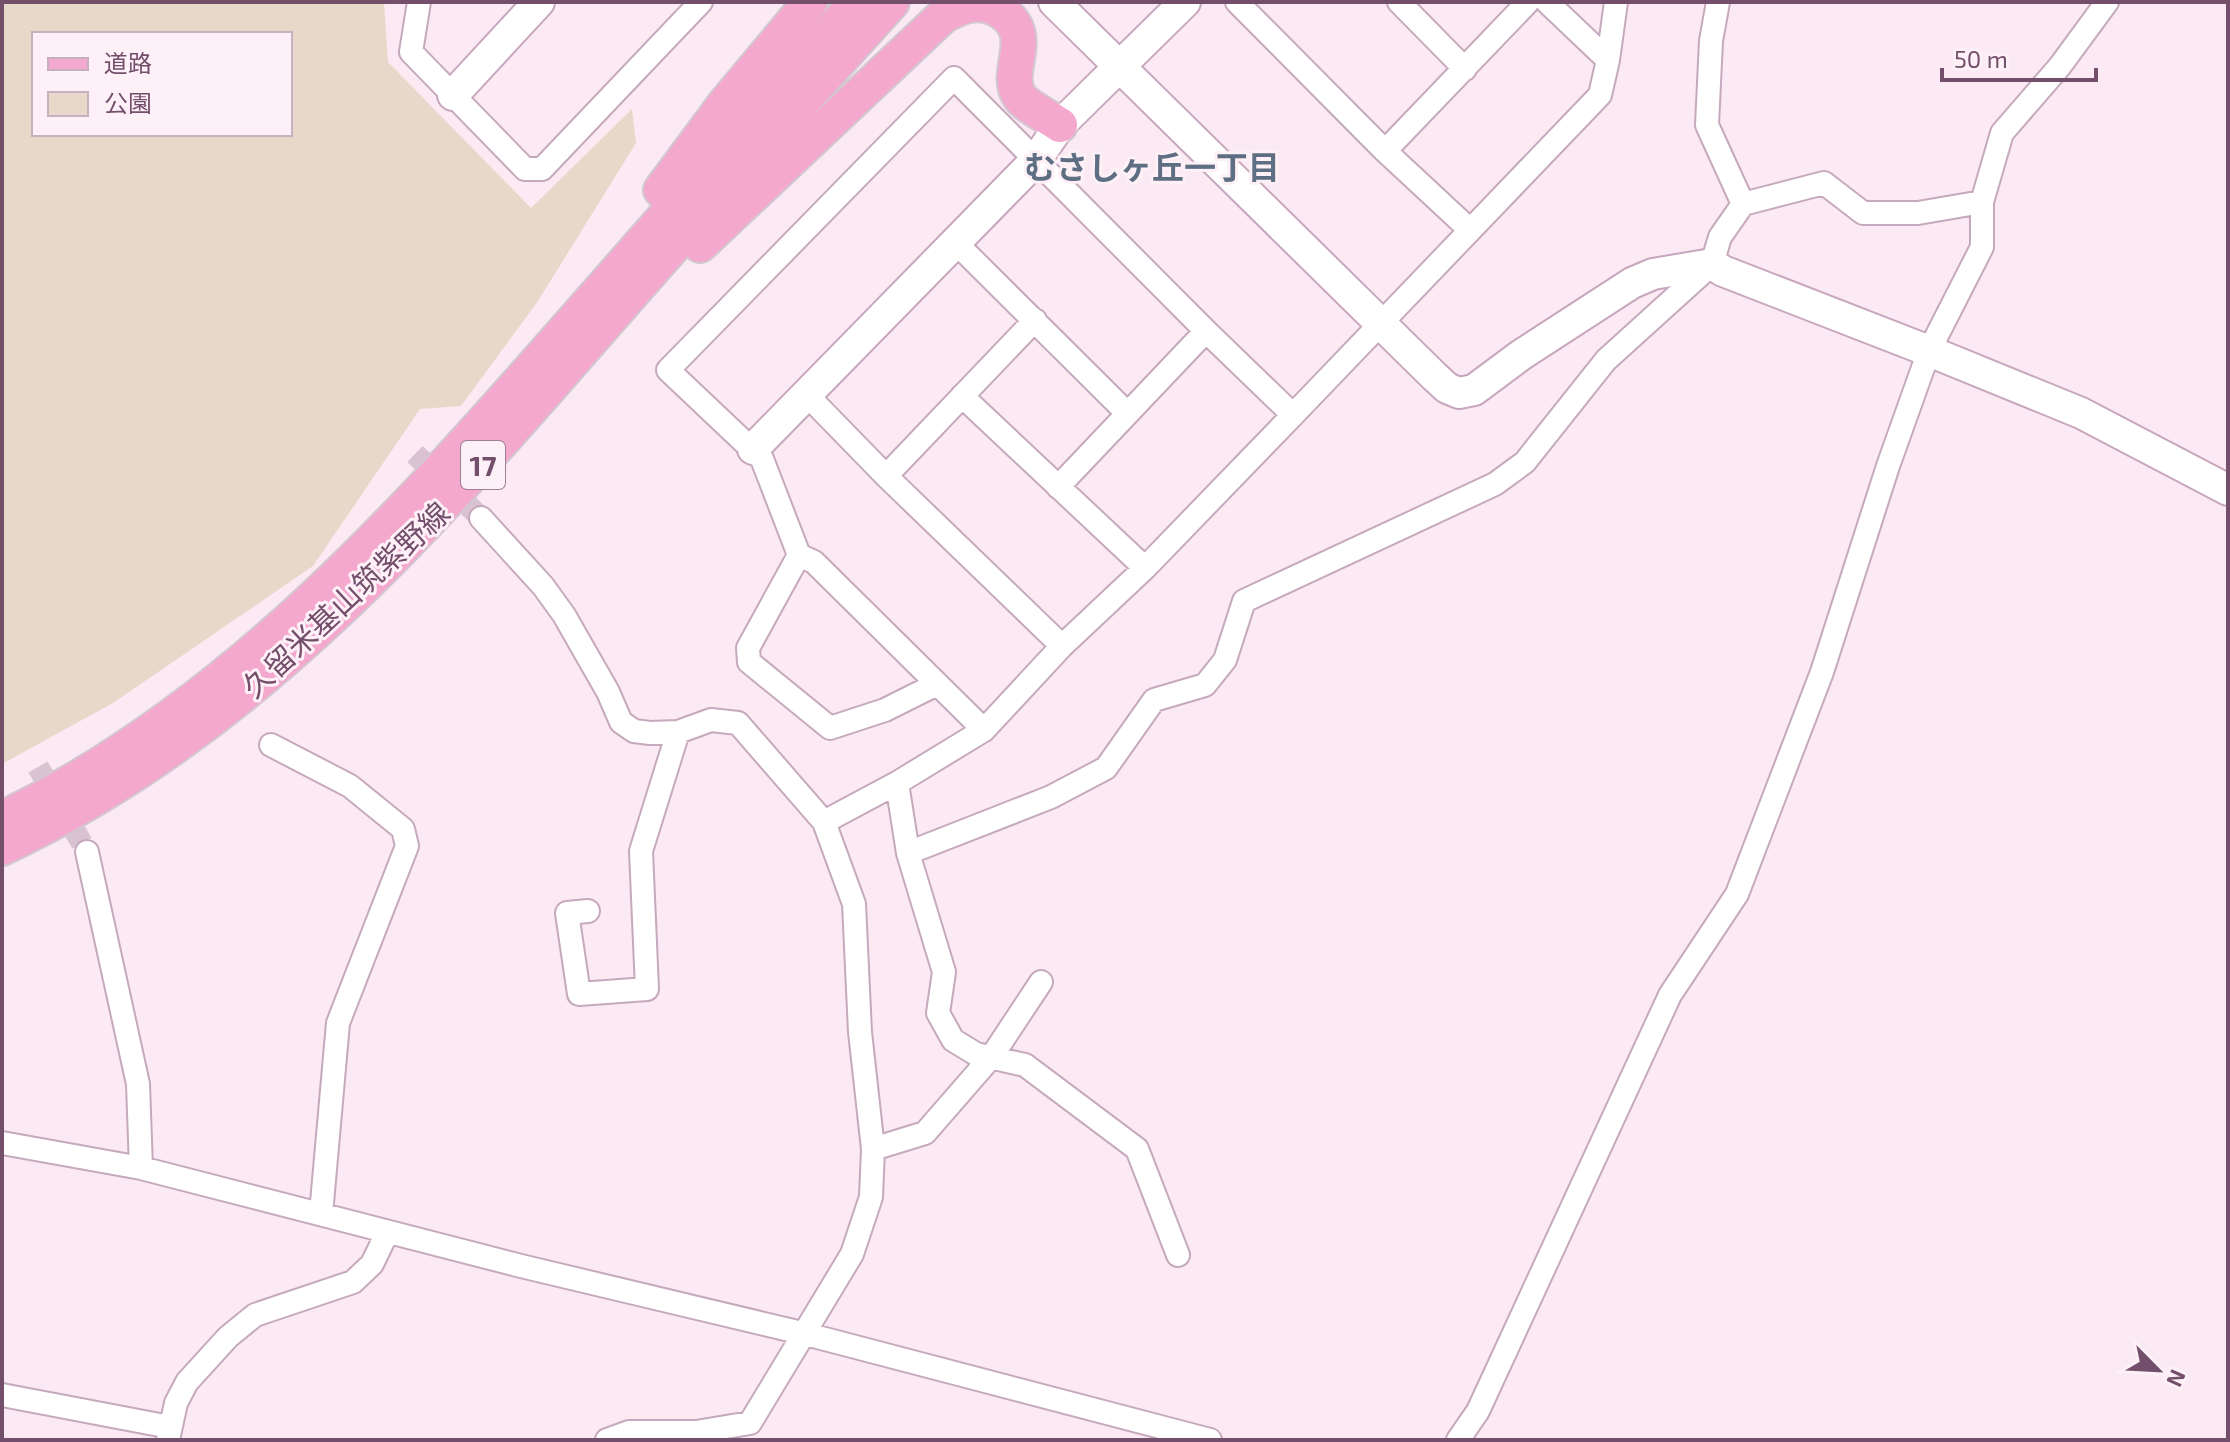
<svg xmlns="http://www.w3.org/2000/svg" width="2230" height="1442" font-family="'Exo 2','Noto Sans JP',sans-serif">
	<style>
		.green { fill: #e8d8c9; fill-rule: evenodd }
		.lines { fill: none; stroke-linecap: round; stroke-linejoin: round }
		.street-tunnel { stroke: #d9c3d1; stroke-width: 22; stroke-dasharray: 22 11; stroke-linecap: butt }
		.street-casing { stroke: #c6a9bd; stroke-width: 26 }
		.secondary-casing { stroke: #c8a7be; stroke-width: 34 }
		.primary-casing { stroke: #d3c7d0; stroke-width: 38 }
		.street { stroke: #fff; stroke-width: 22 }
		.secondary { stroke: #fff; stroke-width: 30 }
		.primary { stroke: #f4a8ce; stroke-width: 34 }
		.labels { text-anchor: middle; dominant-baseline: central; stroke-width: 6; stroke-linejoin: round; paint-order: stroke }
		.shield { fill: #fef0f7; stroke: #9d7f96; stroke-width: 2 }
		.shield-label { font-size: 28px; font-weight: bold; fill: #744f6c }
		.street-label { font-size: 30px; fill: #744f6c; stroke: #fef0f7 }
		.neighbourhood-label { font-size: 32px; font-weight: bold; fill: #5e6e83; stroke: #fef0f7 }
	</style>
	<rect width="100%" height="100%" fill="#fbeaf3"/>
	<path class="green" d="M2,2h382l4,60 143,146 101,-99 4,34 -98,158 -77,105 -41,3 -107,157 -200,137 -111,61zM34,34h256v100h-256z"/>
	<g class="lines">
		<path class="street-tunnel" d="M415,454l66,64
			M38,767l49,85"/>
		<defs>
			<path id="street" d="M419,2l-8,50 114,117h17l159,-167
				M1237,2l148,149 85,79
				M1399,2l66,67
				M1547,2l61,58
				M1718,2l-7,39 -4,84 36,79
				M1385,151l143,-149
				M956,243l171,170
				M807,395l79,81 176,170
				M962,396l183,172
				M886,476l149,-156
				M1058,487l148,-156
				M481,518l62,68 21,29 44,77 13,30 13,9 16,2 28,-1 33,-12 27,3 86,99 30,82 6,128 13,117 -2,48 -19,57 -102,169 -54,9h-67l-22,8
				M799,555l-51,93 1,14 81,66 55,-18 52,-26
				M984,730l-170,-168 -15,-7 -37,-96 -94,-89 286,-292 252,253 87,84
				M271,745l79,41 53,43 4,17 -69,177 -17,191
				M897,783l11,70 36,119 -6,41 15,27 23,14 49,11 112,84 41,106
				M824,822l73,-39 87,-53 78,-84 83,-78 148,-153 307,-320 8,-35 8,-58
				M87,852l51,232 3,84
				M908,853l143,-56 55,-29 48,-68 51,-15 20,-25 19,-59 251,-117 30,-22 81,-102 106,-96 8,-27 23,-33 81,-21 39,30h55l64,-11
				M588,911l-21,2 12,81 68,-5 -6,-138 37,-119
				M2,1143l139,25 380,98 285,68 404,106
				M873,1149l52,-16 67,-77 49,-74
				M2,1395l168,32
				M168,1440l8,-37 11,-21 41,-45 27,-22 98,-33 19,-18 15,-31
				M1458,1440l20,-29 192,-416 67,-101 85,-222 66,-206 41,-115 53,-104v-45l20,-69 58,-67 47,-64"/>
			<path id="secondary" d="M1054,2l380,374 13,12 12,5 15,-3 47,-35 111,-72 21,-9 59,-10 11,7 206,80 152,62 147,77
				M453,95l86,-93
				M753,449l283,-289 24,-35 125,-123"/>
			<path id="primary" d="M661,190l63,-85 86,-103
				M700,245l243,-229c18,-10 33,-16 52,-8 47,24 6,63 25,89 6,9 30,21 40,28
				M2,819c230,-112 400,-303 566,-492 96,-109 191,-218 289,-325
				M2,848c252,-119 430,-325 609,-531 93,-106 187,-211 281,-315"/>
		</defs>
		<use href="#street" class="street-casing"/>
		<use href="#secondary" class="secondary-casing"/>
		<use href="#primary" class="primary-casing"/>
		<use href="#street" class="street"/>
		<use href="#secondary" class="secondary"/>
		<use href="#primary" class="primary"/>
	</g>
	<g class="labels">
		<rect class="shield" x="461" y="441" width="44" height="48" rx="6"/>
		<g class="shield-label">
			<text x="483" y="465">17</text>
		</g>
		<g class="street-label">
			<text transform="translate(345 599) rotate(-43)">久留米基山筑紫野線</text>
		</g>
		<g class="neighbourhood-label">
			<text x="1152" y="166">むさしヶ丘一丁目</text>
		</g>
	</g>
	<rect width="2230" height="1442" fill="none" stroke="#744f6c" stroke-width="8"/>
	<rect x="32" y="32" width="260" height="104" fill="#fef0f7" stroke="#c7b0bf" stroke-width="2"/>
	<rect x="48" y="58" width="40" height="12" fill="#f4a8ce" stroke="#c7b0bf" stroke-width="2"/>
	<text x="104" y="72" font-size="24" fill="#744f6c">道路</text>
	<rect x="48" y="92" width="40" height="24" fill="#e8d8c9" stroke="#c7b0bf" stroke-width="2"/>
	<text x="104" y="112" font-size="24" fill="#744f6c">公園</text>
	<g transform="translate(2158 1370) rotate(114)" stroke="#fef0f7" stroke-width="6" paint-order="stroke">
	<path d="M0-6L14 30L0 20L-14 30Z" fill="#744f6c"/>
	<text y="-12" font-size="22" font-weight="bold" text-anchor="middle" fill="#744f6c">N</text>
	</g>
	<path d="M1942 68v12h154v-12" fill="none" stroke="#744f6c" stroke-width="4"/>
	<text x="1954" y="68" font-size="24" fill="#744f6c" stroke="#fef0f7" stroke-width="6" paint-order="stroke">50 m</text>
</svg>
